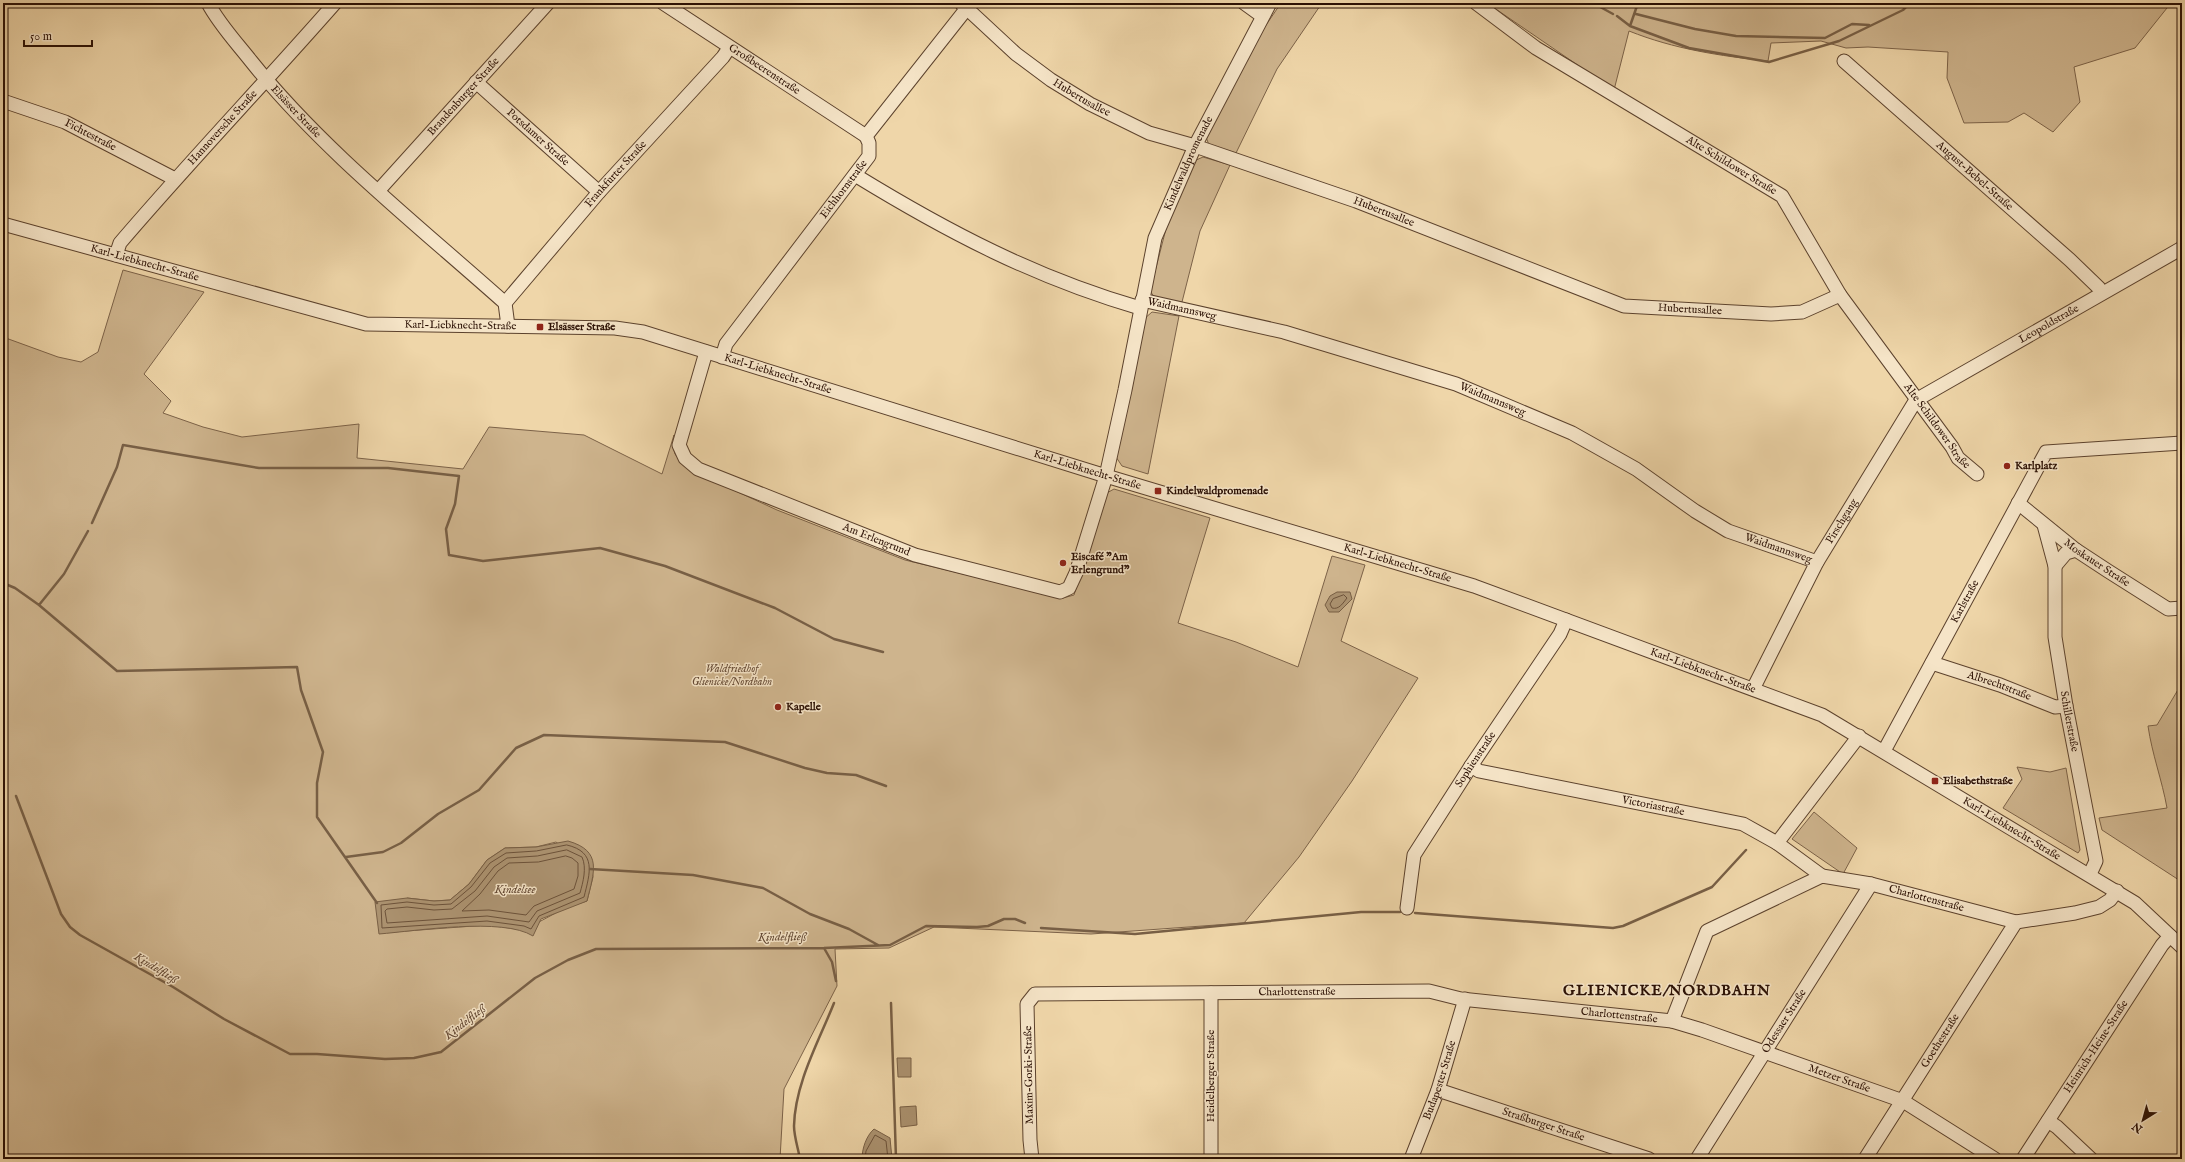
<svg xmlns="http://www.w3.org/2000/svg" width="2185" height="1162" font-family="'IM FELL English',serif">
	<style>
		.green { fill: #ceb48d; stroke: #7c6248; fill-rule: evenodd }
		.water { fill: #ac9371; stroke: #785f45 }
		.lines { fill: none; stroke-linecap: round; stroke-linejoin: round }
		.shore { stroke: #6c523a; stroke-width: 1 }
		.stream { stroke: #785f45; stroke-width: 2.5 }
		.minor-casing { stroke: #5c422d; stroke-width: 15 }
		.minor { stroke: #f5e4c7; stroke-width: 13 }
		.poi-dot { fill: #8f2418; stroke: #f5e4c7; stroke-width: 1.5 }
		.labels { text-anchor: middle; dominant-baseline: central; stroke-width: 3; stroke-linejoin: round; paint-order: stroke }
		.street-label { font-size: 11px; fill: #2b1004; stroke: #f5e4c7 }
		.poi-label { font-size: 11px; font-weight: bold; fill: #2b1004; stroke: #f5e4c7; text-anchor: start }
		.park-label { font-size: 11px; font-style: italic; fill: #644934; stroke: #f5e4c7 }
		.water-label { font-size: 12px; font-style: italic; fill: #5f4430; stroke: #f5e4c7 }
		.district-label { font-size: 15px; font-weight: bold; letter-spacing: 1px; fill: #2b1004; stroke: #f5e4c7 }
	</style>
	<rect width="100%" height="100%" fill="#efd6a9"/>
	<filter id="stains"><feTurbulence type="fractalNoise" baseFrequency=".005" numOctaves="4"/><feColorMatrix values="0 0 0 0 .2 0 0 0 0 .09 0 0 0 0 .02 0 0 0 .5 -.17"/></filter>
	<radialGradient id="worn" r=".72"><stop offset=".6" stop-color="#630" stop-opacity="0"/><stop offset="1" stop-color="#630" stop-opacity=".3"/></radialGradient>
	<path class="green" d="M1281,3h41l-45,66 -41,84 -27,-8 -3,-8 58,-109z
		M1487,3h684l-36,45 -61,19 6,35 -27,30 -29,-19 -16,9 -44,1 -17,-45 1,-26 -80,-5 -22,1 -25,-7 -50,2 -3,18c-48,-5 -94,-12 -139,-30l-15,59z
		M1203,157l27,8 -30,66 -18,71 -27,-4 -5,-7 18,-70 26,-60z
		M123,270l81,22 -60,82 27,27 -8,12 40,14 39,10 117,-13 -2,34 106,11 26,-42 95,8 78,39 12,-39 -1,10 2,9 6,8 46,25 50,23 128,50 158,38 11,-3 31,-101 9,-5 96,29 -32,105 58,19 62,25 34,-111 33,9 -24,76 77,37 -66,103 -53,76 -55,66 -153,11 -157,-7 -45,21 -54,1 2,37 -53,103 -4,70h-777v-822l55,20 23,5 17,-10zM556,842l36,27 1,8 -6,24 -22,7 -41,22 -37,-5 -108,8 28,-35 27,3 16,-1 19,-16 18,-24 18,-12 31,-1z
		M1152,312l27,4 -31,158 -26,-8 -6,-9 28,-138z
		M2182,683v199l-80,-52 -3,-12 68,-10c-5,-28 -15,-54 -19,-82l9,-1z
		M2017,767l33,5 16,-4 14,82 -2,3 -75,-45 19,-29z
		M1814,812l43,36 -14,26 -51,-35z"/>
	<path class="water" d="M1337,592h13l2,7 -13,13h-10l-4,-7 5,-9z
		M568,841c35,10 26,31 19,60l-46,18 -8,17c-30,-19 -117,-5 -154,-2l-4,-32 32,-4 27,3 16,-1 19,-16 18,-24 18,-12 31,-1z
		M897,1058h14v19h-13z
		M916,1106l1,19 -16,2 -1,-20z
		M874,1129l16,9 2,21h-30c0,-10 4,-23 12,-30z"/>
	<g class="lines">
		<path class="shore" d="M1344,595l3,3c-4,5 -8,12 -15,10l-2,-4 3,-5z
			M567,845c30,7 23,28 17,52l-45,19 -8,13 -7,-3 -37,-5 -105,7 -1,-23 26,-3 27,3 17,-1 20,-17 19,-24 16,-10 30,-2z
			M567,850l15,7c5,11 1,25 -2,36l-43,18 -8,11 -42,-6 -100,7 -2,-12 2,-2 20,-2 27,3 18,-1 23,-18 19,-24 13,-9 30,-2z
			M566,856l6,2 6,5v13l-4,13 -40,17 -8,9 -37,-5 -27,1 18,-17 18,-23 11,-8 29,-1z
			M865,1159l1,-8 9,-16 11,6 2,18"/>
		<path class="stream" d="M1593,3l20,11
			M1636,14l59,15 41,7 89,2 27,-14 17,1
			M1617,16l13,10 59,22 80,14 70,-21 64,-31 7,-7
			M1630,26l8,-23
			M92,523l25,-56 6,-22 136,23h129l71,8 -4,28 -9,25 3,26 34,6 117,-13 65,18 110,42 59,31 49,13
			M3,583l12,5 24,17 78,66 180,-4 4,23 22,62 -6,31v34l60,86
			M39,605l25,-31 24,-43
			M3,766l3,5
			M16,796l45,118 9,13 10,8 93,52 51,32 66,35h27l68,5 29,-1 27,-6 94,-74 33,-18 28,-11 228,-1 66,-3 36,-19 51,1 11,-1 16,-7h11l10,4
			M346,857l37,-5 18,-9 37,-29 41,-24 37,-42 28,-13 181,7 80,26 22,5 29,2 30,11
			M590,869l103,6 70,13 47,26 39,15 29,16
			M1415,913l198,15 10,-2 89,-39 34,-37
			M1041,928l94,6 226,-22h39
			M824,948l8,14 4,19
			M891,1003l5,156
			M800,1159c-2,-11 -6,-23 -6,-33 1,-43 25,-85 40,-123"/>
		<defs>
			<g id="minor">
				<path id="s1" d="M208,3c11,21 28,39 43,58 71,89 169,166 254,242l3,23"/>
				<path id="s2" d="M663,3l203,133"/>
				<path id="s3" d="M961,3l55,51 35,26 39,24 59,29 46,13 161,55 268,105 147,8 31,-2 38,-17"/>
				<path d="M1244,3l18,13"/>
				<path id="s4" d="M1476,3l60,45 246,148 58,99 112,152 6,11 19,16"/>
				<path id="s5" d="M1844,61l226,199 29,28 3,5"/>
				<path id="s6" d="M476,82l123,110"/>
				<path id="s7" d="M3,101l62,21 110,57"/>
				<path d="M855,175c93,57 181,103 285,133"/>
				<path id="s8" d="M379,190l169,-187"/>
				<path id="s9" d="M3,224l363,100 249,4 28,4 463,144 368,110 348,129 313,188 47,44"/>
				<path id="s10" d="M116,255l4,-12c70,-82 144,-159 215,-240"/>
				<path id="s11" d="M1142,300l142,32 172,52 116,49 64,36 59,42 33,20 89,31"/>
				<path id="s12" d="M505,303l94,-111 124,-135 6,-9"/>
				<path id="s13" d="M706,352l-27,93 6,13 13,11 217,86 145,37 9,-4 7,-15 30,-97 19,-86 30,-152 40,-92 75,-143"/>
				<path id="s14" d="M722,357l4,-13 143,-188v-13l-3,-7 105,-133"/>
				<path id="s15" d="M2018,503l58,47 32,21 60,38 14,-1"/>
				<path id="s16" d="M2044,525l11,41v71l11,69 30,155 -6,13"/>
				<path d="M2055,566l11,-13 10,-3"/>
				<path id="s17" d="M1932,663l68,22 55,22 11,-1"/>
				<path id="s18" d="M1753,689l64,-127 99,-162 266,-152"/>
				<path id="s19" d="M1884,751l162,-299 136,-9"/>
				<path id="s20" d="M1471,766l8,5 264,53 34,19 45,33"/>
				<path d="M1777,843l82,-107"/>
				<path id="s21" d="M1407,908l7,-53 57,-89 89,-132 6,-14"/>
				<path d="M1211,993v166"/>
				<path id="s22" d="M1672,1021l30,9 201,71 92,58"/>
				<path id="s23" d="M1438,1090l211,69"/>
				<path d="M2048,1121l9,6 34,32"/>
				<path id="s24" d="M1032,1159l-2,-19 -3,-136 8,-10 394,-3 32,8 211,22 35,-90 115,-55 49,8 145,38 59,-9 24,-6 11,-7 7,-9"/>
				<path id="s25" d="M1411,1159l27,-69 27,-91"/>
				<path id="s26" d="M1697,1159l174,-275"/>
				<path id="s27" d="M1865,1159l151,-237"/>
				<path id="s28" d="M2023,1159l139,-214 8,-9"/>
			</g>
		</defs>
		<use href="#minor" class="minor-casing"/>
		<use href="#minor" class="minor"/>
	</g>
	<g class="poi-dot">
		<rect x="536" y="323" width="8" height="8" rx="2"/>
		<circle cx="2007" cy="466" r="4"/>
		<rect x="1154" y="487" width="8" height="8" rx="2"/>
		<circle cx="1063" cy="563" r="4"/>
		<circle cx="778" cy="707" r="4"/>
		<rect x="1931" y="777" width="8" height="8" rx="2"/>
	</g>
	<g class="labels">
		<g class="street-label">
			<text stroke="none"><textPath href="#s2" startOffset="121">Großbeerenstraße</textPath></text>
			<text stroke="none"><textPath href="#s8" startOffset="126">Brandenburger Straße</textPath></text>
			<text stroke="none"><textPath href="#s3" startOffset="154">Hubertusallee</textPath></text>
			<text stroke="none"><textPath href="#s1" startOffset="140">Elsässer Straße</textPath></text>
			<text stroke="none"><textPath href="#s10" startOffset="167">Hannoversche Straße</textPath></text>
			<text stroke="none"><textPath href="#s7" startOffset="94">Fichtestraße</textPath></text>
			<text stroke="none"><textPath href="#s6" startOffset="83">Potsdamer Straße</textPath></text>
			<text stroke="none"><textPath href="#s13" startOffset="964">Kindelwaldpromenade</textPath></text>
			<text stroke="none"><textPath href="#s4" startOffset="303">Alte Schildower Straße</textPath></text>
			<text stroke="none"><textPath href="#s12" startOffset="170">Frankfurter Straße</textPath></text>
			<text stroke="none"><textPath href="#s5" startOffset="174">August-Bebel-Straße</textPath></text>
			<text stroke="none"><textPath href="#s14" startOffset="208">Eichhornstraße</textPath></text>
			<text stroke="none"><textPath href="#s3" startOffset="478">Hubertusallee</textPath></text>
			<text stroke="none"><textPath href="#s9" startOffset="147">Karl-Liebknecht-Straße</textPath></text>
			<text stroke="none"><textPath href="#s11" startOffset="41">Waidmannsweg</textPath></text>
			<text stroke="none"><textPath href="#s3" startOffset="802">Hubertusallee</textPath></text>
			<text stroke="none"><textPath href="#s18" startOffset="485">Leopoldstraße</textPath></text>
			<text stroke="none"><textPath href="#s9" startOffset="471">Karl-Liebknecht-Straße</textPath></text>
			<text stroke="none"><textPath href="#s9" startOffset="795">Karl-Liebknecht-Straße</textPath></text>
			<text stroke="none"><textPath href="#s11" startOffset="365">Waidmannsweg</textPath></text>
			<text stroke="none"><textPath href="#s4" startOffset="640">Alte Schildower Straße</textPath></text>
			<text stroke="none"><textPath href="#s9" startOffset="1119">Karl-Liebknecht-Straße</textPath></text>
			<text stroke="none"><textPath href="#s18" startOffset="190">Pirschgang</textPath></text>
			<text stroke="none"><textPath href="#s13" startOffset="320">Am Erlengrund</textPath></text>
			<text stroke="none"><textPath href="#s11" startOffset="689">Waidmannsweg</textPath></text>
			<text stroke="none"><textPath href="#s9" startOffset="1443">Karl-Liebknecht-Straße</textPath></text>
			<text stroke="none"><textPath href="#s15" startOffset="99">Moskauer Straße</textPath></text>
			<text stroke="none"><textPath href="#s19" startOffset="170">Karlstraße</textPath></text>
			<text stroke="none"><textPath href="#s9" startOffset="1767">Karl-Liebknecht-Straße</textPath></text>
			<text stroke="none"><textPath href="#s17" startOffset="71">Albrechtstraße</textPath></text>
			<text stroke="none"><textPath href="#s16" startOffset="199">Schillerstraße</textPath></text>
			<text stroke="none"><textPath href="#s21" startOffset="167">Sophienstraße</textPath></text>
			<text stroke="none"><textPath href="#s20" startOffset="187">Victoriastraße</textPath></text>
			<text stroke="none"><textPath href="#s9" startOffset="2115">Karl-Liebknecht-Straße</textPath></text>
			<text stroke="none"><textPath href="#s24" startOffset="1138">Charlottenstraße</textPath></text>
			<text stroke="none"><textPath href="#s24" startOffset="430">Charlottenstraße</textPath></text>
			<text stroke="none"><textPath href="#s24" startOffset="754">Charlottenstraße</textPath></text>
			<text stroke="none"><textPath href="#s26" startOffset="163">Odessaer Straße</textPath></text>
			<text stroke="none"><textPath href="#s27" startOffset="140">Goethestraße</textPath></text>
			<text stroke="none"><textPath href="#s28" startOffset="134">Heinrich-Heine-Straße</textPath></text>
			<text transform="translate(1029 1075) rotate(-91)">Maxim-Gorki-Straße</text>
			<text transform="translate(1211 1076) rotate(-90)">Heidelberger Straße</text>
			<text stroke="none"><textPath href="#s22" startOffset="177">Metzer Straße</textPath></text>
			<text stroke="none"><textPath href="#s25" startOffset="84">Budapester Straße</textPath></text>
			<text stroke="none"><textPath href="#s23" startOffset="111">Straßburger Straße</textPath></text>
		</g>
		<g class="poi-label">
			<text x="548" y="327">Elsässer Straße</text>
			<text x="2015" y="466">Karlplatz</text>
			<text x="1166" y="491">Kindelwaldpromenade</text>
			<text x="1071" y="557">Eiscafé "Am<tspan x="1071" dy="13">Erlengrund"</tspan></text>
			<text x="786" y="707">Kapelle</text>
			<text x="1943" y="781">Elisabethstraße</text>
		</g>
		<g class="park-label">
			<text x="732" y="669">Waldfriedhof<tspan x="732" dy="13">Glienicke/Nordbahn</tspan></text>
		</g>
		<g class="water-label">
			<text x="515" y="889">Kindelsee</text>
			<text transform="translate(782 937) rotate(-1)">Kindelfließ</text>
			<text transform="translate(156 968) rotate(31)">Kindelfließ</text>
			<text transform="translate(465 1022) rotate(-38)">Kindelfließ</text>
		</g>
		<g class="district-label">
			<text x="1667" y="990">GLIENICKE/NORDBAHN</text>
		</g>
	</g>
	<rect width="2185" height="1162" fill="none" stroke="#efd6a9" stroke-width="16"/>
	<rect x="4" y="4" width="2177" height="1154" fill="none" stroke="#2b1004" stroke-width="2"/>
	<rect x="8" y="8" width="2169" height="1146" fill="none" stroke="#2b1004"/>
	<g transform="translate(2143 1120) rotate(217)" stroke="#f5e4c7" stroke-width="3" paint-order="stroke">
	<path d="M0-3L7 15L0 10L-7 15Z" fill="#2b1004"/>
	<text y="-6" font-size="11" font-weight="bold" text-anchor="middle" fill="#2b1004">N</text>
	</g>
	<path d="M24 40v6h68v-6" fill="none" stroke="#2b1004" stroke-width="2"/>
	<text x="30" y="40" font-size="12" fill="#2b1004" stroke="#f5e4c7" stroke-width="3" paint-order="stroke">50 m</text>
	<rect width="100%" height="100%" filter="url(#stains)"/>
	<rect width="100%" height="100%" fill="url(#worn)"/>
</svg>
